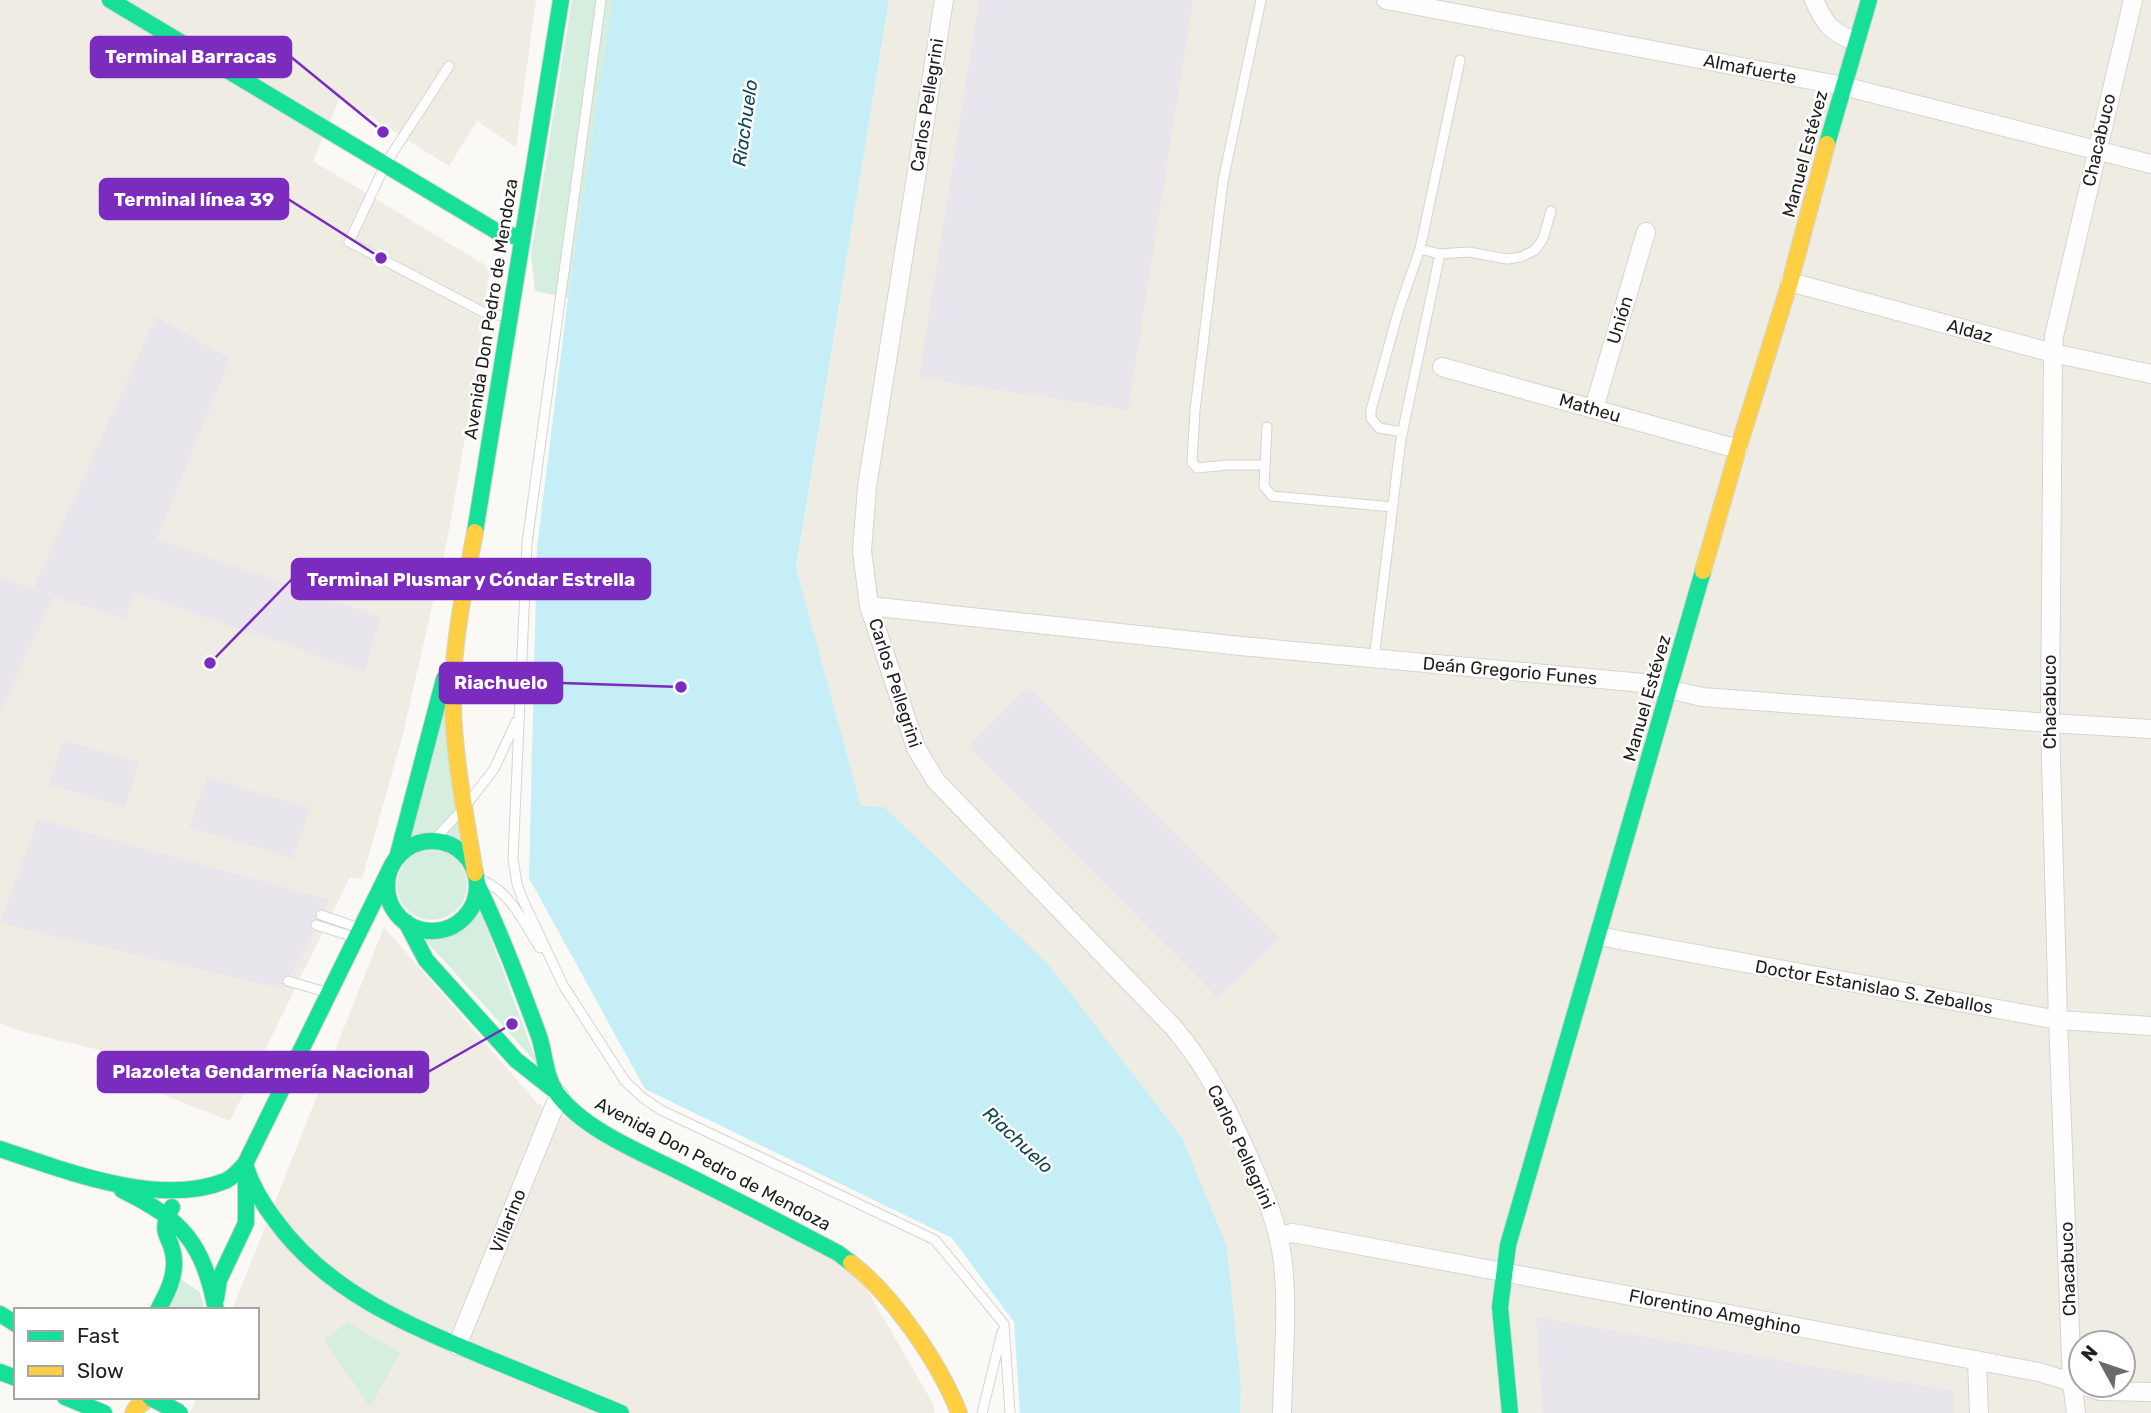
<svg xmlns="http://www.w3.org/2000/svg" width="2151" height="1413" font-family="Rubik,sans-serif">
	<style>
		.built { fill: #efece4; fill-rule: evenodd }
		.green { fill: #d6eede }
		.water { fill: #c5eef7 }
		.building { fill: #e8e5ec }
		.lines { fill: none; stroke-linecap: round; stroke-linejoin: round }
		.lane-casing { stroke: #d5d4d1; stroke-width: 11 }
		.street-casing { stroke: #d5d4d1; stroke-width: 20 }
		.fast-casing { stroke: #d5d4d1; stroke-width: 18 }
		.slow-casing { stroke: #d5d4d1; stroke-width: 18 }
		.lane { stroke: #fefefe; stroke-width: 9 }
		.street { stroke: #fefefe; stroke-width: 18 }
		.fast { stroke: #16e098; stroke-width: 16 }
		.slow { stroke: #ffcf43; stroke-width: 16 }
		.fast-bridge-casing { stroke: #b4b5bc; stroke-width: 18; stroke-linecap: butt }
		.fast-bridge { stroke: #16e098; stroke-width: 16 }
		.labels { text-anchor: middle; dominant-baseline: central; stroke-width: 5; stroke-linejoin: round; paint-order: stroke }
		.street-label { font-size: 18px; fill: #201f1d; stroke: #fff }
		.water-label { font-size: 19px; font-style: italic; fill: #114650; stroke: #fff }
		.leader { fill: none; stroke: #7b2cbf; stroke-width: 2.5 }
		.callout-dot { fill: #7b2cbf; stroke: #fff; stroke-width: 2.5 }
		.callout { fill: #7b2cbf; stroke: #7b2cbf; stroke-width: 2.5 }
		.callout-label { font-size: 19px; text-anchor: middle; font-weight: bold; fill: #fff }
	</style>
	<rect width="100%" height="100%" fill="#faf9f6"/>
	<path class="built" d="M0,0h536l-20,147 -39,-26 -28,45 -109,-68 -27,63 172,104 4,8 -12,95 -30,173 -45,197 -40,141 -12,-2 -120,244 -91,-36 7,-24 -122,-29 -24,-9z
		M889,0h1262v1413h-911l1,-29 -14,-137 -366,-441 -65,-237zM2081,1343h42v42h-42z
		M384,927l154,177 304,143 92,158v8h-744l7,-16h60v-87h-25z"/>
	<path class="green" d="M572,0h42l-46,298 -33,-7 -4,-36z
		M444,697l18,149 -29,-13 -27,10z
		M397 885a35 35 0 1 1 70 0a35 35 0 1 1-70 0Z
		M478,904l60,161 -119,-132c33,3 41,0 59,-29z
		M177,1277l23,15 5,18h-44z
		M348,1322l52,31 -30,54 -46,-68z"/>
	<path class="water" d="M613,0h276l-93,568 65,238 23,1 164,157 134,174 45,109 14,137 -1,29h-220l-6,-91 -62,-84 -307,-149 -116,-211 8,-331 31,-249z"/>
	<path class="building" d="M979,0h214l-65,410 -209,-32z
		M156,317l74,42 -73,180 223,78 -15,55 -230,-79 -10,25 -71,-21 -54,114v-134l33,12z
		M1029,687l250,251 -61,60 -250,-251z
		M64,740l75,22 -14,45 -77,-23z
		M207,777l103,31 -17,50 -104,-31z
		M38,819l291,81 -45,89 -284,-66z
		M1536,1317l417,74v22h-410z"/>
	<g class="lines">
		<defs>
			<path id="lane" d="M601,0l-74,543 -14,316 4,25 5,14 41,87 62,96 18,17 18,12 274,130 69,84 6,89
				M1261,0l-38,181 -28,229 -3,52 5,6 30,-3h38
				M449,66l-63,97 -37,79 134,70 26,5
				M1420,249l20,5 28,-2 39,7 14,-2 14,-7 8,-11 8,-28
				M1267,427l-3,59 8,10 121,11
				M1403,432l-24,-4 -8,-10v-8l28,-101 21,-60 40,-189
				M1374,659l27,-220 39,-185
				M433,841l31,-33 30,-39 22,-47
				M479,879c31,11 44,43 61,69
				M321,915l38,13
				M316,925l38,12
				M288,981l38,11
				M982,1413l20,-81"/>
			<path id="street" d="M944,0l-77,487 -5,64 7,55 47,142 20,33 238,247c35,41 58,90 79,139 14,31 26,62 30,96 5,49 0,101 -1,150
				M1386,0l457,86 308,78
				M1814,0c11,25 17,32 42,42
				M1790,282l263,71 98,21
				M1442,367l296,82
				M1594,408l52,-176
				M869,606l372,40 402,37 59,14 348,26 101,6
				M1598,936l460,84 93,6
				M1278,1236l14,-3 12,2 735,137 61,19 51,1
				M457,1346l102,-251
				M1977,1360l2,53
				M2076,1413l-4,-30 -14,-363 -8,-297 3,-370 1,-17 79,-336"/>
			<path id="fast" d="M110,0l386,231 26,7
				M1827,144l42,-144
				M475,532l86,-532
				M387 886a45 45 0 1 1 90 0a45 45 0 1 1-90 0Z
				M397,858l47,-179
				M477,884c24,50 43,101 62,152 6,18 6,40 17,56 26,37 84,60 124,80 46,23 92,46 137,70l21,11 13,10
				M406,922l20,38 90,100 38,30
				M0,1149c64,21 158,59 225,32 8,-3 14,-11 20,-17l146,-297
				M245,1164c6,21 17,39 30,56 53,74 140,108 222,142 41,17 83,34 124,51
				M122,1190c61,30 81,53 94,120
				M216,1299l3,-19 27,-57v-40l2,-5
				M158,1310c8,-15 17,-31 16,-49 -1,-27 -18,-24 -2,-54
				M0,1314l16,10
				M0,1372l16,6
				M65,1397l39,16
				M1510,1413l-10,-106 8,-62 195,-674"/>
			<path id="slow" d="M475,532c-9,49 -20,99 -22,149 -2,64 12,129 22,192
				M1703,571l35,-122 52,-167 37,-138
				M851,1263c42,32 89,101 108,150
				M133,1413l3,-5 15,-11"/>
		</defs>
		<use href="#lane" class="lane-casing"/>
		<use href="#street" class="street-casing"/>
		<use href="#fast" class="fast-casing"/>
		<use href="#slow" class="slow-casing"/>
		<use href="#lane" class="lane"/>
		<use href="#street" class="street"/>
		<use href="#fast" class="fast"/>
		<use href="#slow" class="slow"/>
		<defs>
			<path id="fast-bridge" d="M150,1397l30,16"/>
		</defs>
		<use href="#fast-bridge" class="fast-bridge-casing"/>
		<use href="#fast-bridge" class="fast-bridge"/>
	</g>
	<g class="labels">
		<g class="street-label">
			<text transform="translate(1750 69) rotate(11)">Almafuerte</text>
			<text transform="translate(927 105) rotate(-81)">Carlos Pellegrini</text>
			<text transform="translate(2099 140) rotate(-77)">Chacabuco</text>
			<text transform="translate(1805 154) rotate(-75)">Manuel Estévez</text>
			<text transform="translate(491 309) rotate(-81)">Avenida Don Pedro de Mendoza</text>
			<text transform="translate(1620 320) rotate(-73)">Unión</text>
			<text transform="translate(1970 331) rotate(15)">Aldaz</text>
			<text transform="translate(1590 408) rotate(16)">Matheu</text>
			<text transform="translate(1510 671) rotate(5)">Deán Gregorio Funes</text>
			<text transform="translate(895 683) rotate(72)">Carlos Pellegrini</text>
			<text transform="translate(1647 698) rotate(-74)">Manuel Estévez</text>
			<text transform="translate(2050 702) rotate(-90)">Chacabuco</text>
			<text transform="translate(1874 987) rotate(10)">Doctor Estanislao S. Zeballos</text>
			<text transform="translate(1241 1147) rotate(65)">Carlos Pellegrini</text>
			<text transform="translate(713 1164) rotate(28)">Avenida Don Pedro de Mendoza</text>
			<text transform="translate(508 1221) rotate(-68)">Villarino</text>
			<text transform="translate(2068 1269) rotate(-92)">Chacabuco</text>
			<text transform="translate(1715 1312) rotate(11)">Florentino Ameghino</text>
		</g>
		<g class="water-label">
			<text transform="translate(745 123) rotate(-82)">Riachuelo</text>
			<text transform="translate(1018 1140) rotate(43)">Riachuelo</text>
		</g>
	</g>
	<path class="leader" d="M383 132L291 57M381 258L288 199M210 663L292 579M681 687L562 683M512 1024L428 1072"/>
	<g class="callout-dot">
		<circle cx="383" cy="132" r="7"/>
		<circle cx="381" cy="258" r="7"/>
		<circle cx="210" cy="663" r="7"/>
		<circle cx="681" cy="687" r="7"/>
		<circle cx="512" cy="1024" r="7"/>
	</g>
	<g class="callout">
		<rect x="91" y="37" width="200" height="40" rx="7"/>
		<rect x="100" y="179" width="188" height="40" rx="7"/>
		<rect x="292" y="559" width="358" height="40" rx="7"/>
		<rect x="440" y="663" width="122" height="40" rx="7"/>
		<rect x="98" y="1052" width="330" height="40" rx="7"/>
	</g>
	<g class="callout-label">
		<text x="191" y="63">Terminal Barracas</text>
		<text x="194" y="206">Terminal línea 39</text>
		<text x="471" y="586">Terminal Plusmar y Cóndar Estrella</text>
		<text x="501" y="689">Riachuelo</text>
		<text x="263" y="1078">Plazoleta Gendarmería Nacional</text>
	</g>
	<rect x="14" y="1308" width="245" height="91" fill="#ffffff" stroke="#a6a5a5" stroke-width="2"/>
	<rect x="28" y="1331" width="35" height="10" fill="#16e098" stroke="#a6a5a5" stroke-width="2"/>
	<text x="77" y="1343" font-size="21" fill="#201f1d">Fast</text>
	<rect x="28" y="1366" width="35" height="10" fill="#ffcf43" stroke="#a6a5a5" stroke-width="2"/>
	<text x="77" y="1378" font-size="21" fill="#201f1d">Slow</text>
	<g transform="translate(2102 1364) rotate(310)"><circle r="33" fill="#ffffff" stroke="#a6a5a5" stroke-width="2"/>
	<path d="M0-5L12 26L0 18L-12 26Z" fill="#6c6b69"/>
	<text y="-10" font-size="19" font-weight="bold" text-anchor="middle" fill="#201f1d">N</text>
	</g>
</svg>
